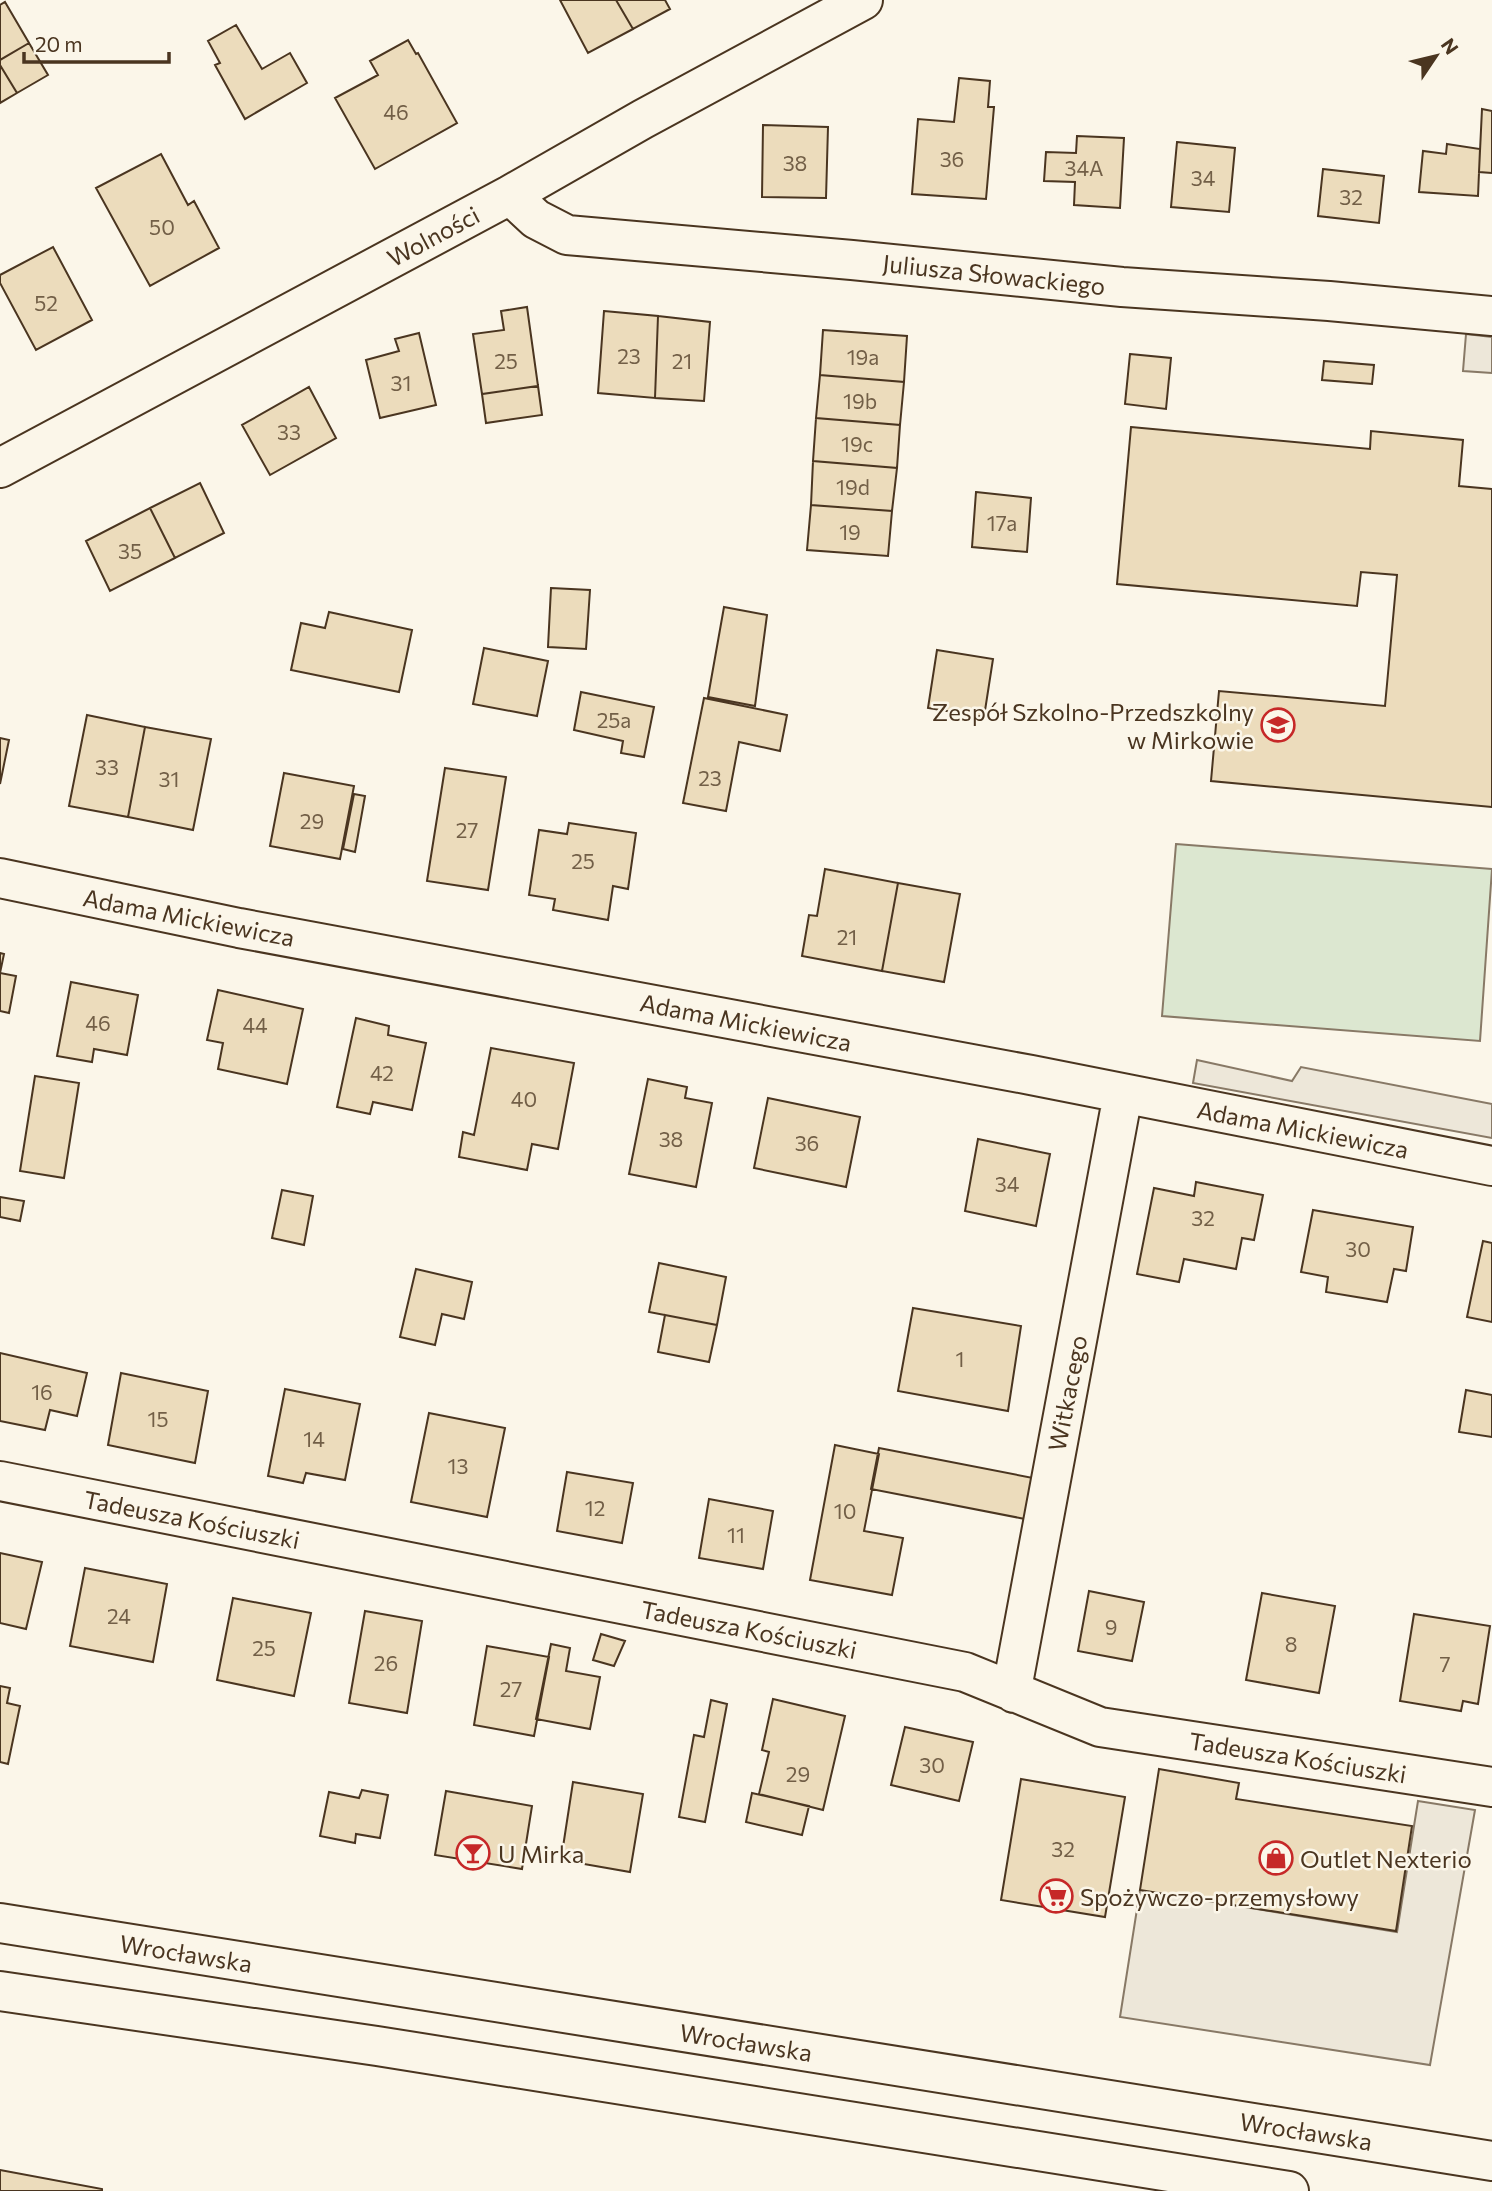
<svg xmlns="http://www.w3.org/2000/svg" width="1492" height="2191" font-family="Commissioner,sans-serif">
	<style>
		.green { fill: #dce7d0; stroke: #887966; stroke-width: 2 }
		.parking { fill: #ede7d9; stroke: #887966; stroke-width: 2 }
		.building { fill: #ecdcbc; stroke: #4a3520; stroke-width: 2 }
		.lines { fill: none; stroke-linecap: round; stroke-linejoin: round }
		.street-casing { stroke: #4a3520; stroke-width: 42 }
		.secondary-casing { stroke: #4a3520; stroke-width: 42 }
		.street { stroke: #fbf6e9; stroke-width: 38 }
		.secondary { stroke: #fbf6e9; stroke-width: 38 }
		.labels { text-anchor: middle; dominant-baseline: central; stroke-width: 5; stroke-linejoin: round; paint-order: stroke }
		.number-label { font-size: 21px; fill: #725f47 }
		.street-label { font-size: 24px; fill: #4a3520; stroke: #fbf6e9 }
		.poi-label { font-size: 24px; fill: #4a3520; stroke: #fbf6e9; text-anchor: start }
	</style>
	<rect width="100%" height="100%" fill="#fbf6e9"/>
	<path class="green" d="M1176,844l316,25 -12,172 -318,-25z"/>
	<path class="parking" d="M1466,334l26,3v36l-29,-2z
		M1197,1060l95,21 9,-14 191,37v34l-299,-55z
		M1418,1801l57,9 -45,255 -310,-48 20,-127 257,42z"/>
	<path class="building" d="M560,0h56l17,29 -45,24z
		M616,0h49l5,9 -37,20z
		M5,2l24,41 -29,17v-55z
		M236,25l26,44 28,-16 17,30 -62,36 -30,-54 5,-2 -12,-22z
		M408,40l8,14 2,-1 39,70 -82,46 -40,-71 43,-23 -8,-14z
		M29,43l19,32 -31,18 -17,-28v-5z
		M0,65l17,28 -17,10z
		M959,78l31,3 -2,26h6l-8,92 -74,-5 6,-75 36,3z
		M1482,109l10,2v62l-13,-1z
		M763,125l65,2 -2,71 -64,-1z
		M1077,136l47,2 -4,70 -46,-3 1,-23 -31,-1 2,-29 30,1z
		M1177,142l58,6 -6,64 -58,-5z
		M1447,144l33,5 -2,47 -59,-4 4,-41 23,3z
		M161,154l27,51 6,-4 25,47 -69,38 -54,-98z
		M1323,169l61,7 -5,47 -61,-7z
		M53,247l39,73 -56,30 -36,-67v-8z
		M527,307l11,79 -56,8 -9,-60 31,-4 -3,-19z
		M604,311l54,5 -3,82 -57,-5z
		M658,316l52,6 -6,79 -49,-3z
		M823,330l84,6 -3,46 -84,-7z
		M419,333l17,72 -56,13 -14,-58 33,-9 -4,-12z
		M1130,354l41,4 -5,51 -41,-5z
		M1324,361l50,4 -2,19 -50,-4z
		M820,375l84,7 -4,43 -84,-7z
		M538,386l4,29 -56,8 -4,-29z
		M309,387l27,51 -66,37 -28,-50z
		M816,418l84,7 -3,43 -84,-7z
		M1131,427l239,22 1,-18 92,9 -4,46 33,3v318l-281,-26 8,-90 166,15 12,-131 -36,-3 -4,34 -240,-22z
		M813,461l84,7 -5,43 -81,-6z
		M200,483l24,50 -49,25 -25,-50z
		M976,492l55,6 -4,54 -55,-5z
		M811,505l81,6 -4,45 -81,-6z
		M150,508l25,50 -65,33 -24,-50z
		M551,588l39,2 -4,59 -38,-2z
		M724,607l43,8 -12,91 -47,-9z
		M329,612l83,18 -13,62 -108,-22 10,-47 24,5z
		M484,648l64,13 -11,55 -64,-12z
		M937,650l56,9 -9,58 -56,-9z
		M581,692l73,15 -10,50 -23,-4 2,-12 -49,-11z
		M704,698l83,17 -7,36 -41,-9 -13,69 -43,-8z
		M87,715l58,12 -17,90 -59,-11z
		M145,727l66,12 -18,91 -65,-13z
		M0,738l9,2 -9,44z
		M445,768l61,9 -18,113 -61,-9z
		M284,773l70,13 -14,73 -70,-13z
		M354,794l11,2 -10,56 -12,-3z
		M569,823l67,10 -8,56 -15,-3 -5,34 -55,-10 2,-11 -26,-4 10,-65 28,4z
		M825,869l73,14 -16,88 -80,-15 7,-41 8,1z
		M898,883l62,11 -16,88 -62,-11z
		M0,953l4,1 -4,19 16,3 -7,37 -9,-2z
		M71,982l67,13 -11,60 -33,-6 -2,13 -35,-6z
		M218,990l85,19 -16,75 -69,-15 5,-26 -16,-3z
		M356,1018l33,8 -1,9 38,8 -14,67 -39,-8 -3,12 -33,-7z
		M491,1048l83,15 -16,86 -26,-5 -5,26 -68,-13 4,-25 11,3z
		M35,1076l44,7 -15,95 -44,-7z
		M648,1079l39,8 -2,11 27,5 -16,84 -67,-13z
		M768,1098l92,19 -14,70 -92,-19z
		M978,1139l72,15 -14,72 -71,-15z
		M1196,1182l67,13 -9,45 -12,-2 -6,31 -52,-10 -5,23 -42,-8 17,-86 40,8z
		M282,1190l31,6 -9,49 -32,-7z
		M0,1197l24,4 -4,20 -20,-4z
		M1313,1210l100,17 -7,44 -12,-2 -7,33 -61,-10 2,-15 -27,-5z
		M1483,1241l9,2v79l-25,-5z
		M659,1263l67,14 -9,48 -68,-13z
		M416,1269l56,13 -8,37 -22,-5 -7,31 -35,-8z
		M913,1308l108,18 -13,85 -110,-20z
		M665,1315l52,10 -8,37 -51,-10z
		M0,1353l87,20 -10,43 -27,-6 -5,20 -45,-9z
		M121,1373l87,18 -13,72 -87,-18z
		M285,1389l75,15 -15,76 -39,-7 -3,10 -35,-7z
		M1466,1390l26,5v42l-33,-5z
		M429,1413l76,15 -18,89 -76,-15z
		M835,1445l44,9 -15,77 39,7 -11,57 -82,-15z
		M879,1448l154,30 -8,41 -154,-30z
		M567,1472l66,11 -11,60 -65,-12z
		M709,1499l64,12 -10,58 -64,-11z
		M0,1553l42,9 -16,67 -26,-6z
		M85,1568l82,16 -14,78 -83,-16z
		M1089,1591l55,11 -12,59 -54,-10z
		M1262,1593l73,13 -16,87 -73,-13z
		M233,1598l78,15 -17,83 -77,-16z
		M365,1611l57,10 -15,92 -58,-10z
		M1414,1614l76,12 -12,78 -15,-3 -2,10 -61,-10z
		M601,1634l24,7 -11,25 -21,-6z
		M551,1644l19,4 -4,23 34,6 -10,52 -54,-10z
		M487,1646l62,11 -15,79 -60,-11z
		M0,1686l10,2 -3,15 13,3 -12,58 -8,-2z
		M773,1699l72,17 -22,94 -64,-16 10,-42 -7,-2z
		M711,1700l16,4 -22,118 -26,-5 15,-82 10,2z
		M905,1727l68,15 -14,59 -68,-16z
		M1159,1769l80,14 -3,16 176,27 -16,105 -256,-41z
		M1021,1779l104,18 -20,120 -104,-17z
		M573,1782l70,12 -13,78 -69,-12z
		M362,1790l26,5 -8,43 -24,-4 -1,9 -35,-7 9,-44 30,6z
		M446,1791l86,15 -10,63 -87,-14z
		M752,1793l57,13 -7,29 -56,-13z
		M0,2170l102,19v2h-102z"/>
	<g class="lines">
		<defs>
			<path id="street" d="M510,195l26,24 31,16 285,25 270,27 207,14 163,15
				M0,468l510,-273 133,-76 220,-119
				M0,878l239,50 792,147 461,91
				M0,1481l965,191 135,55 392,60
				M1014,1693v-15l109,-584"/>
			<path id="secondary" d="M0,1923l1492,238
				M0,1991l377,55 912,145"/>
		</defs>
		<use href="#street" class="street-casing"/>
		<use href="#secondary" class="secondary-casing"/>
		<use href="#street" class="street"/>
		<use href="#secondary" class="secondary"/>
	</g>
	<defs>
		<symbol id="school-ring" viewBox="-11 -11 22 22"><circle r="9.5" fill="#fbf6e9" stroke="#c62828" stroke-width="1.5"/><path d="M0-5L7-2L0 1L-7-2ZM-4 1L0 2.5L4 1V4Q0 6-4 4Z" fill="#c62828"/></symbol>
		<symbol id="bar-ring" viewBox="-11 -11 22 22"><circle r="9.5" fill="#fbf6e9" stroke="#c62828" stroke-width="1.5"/><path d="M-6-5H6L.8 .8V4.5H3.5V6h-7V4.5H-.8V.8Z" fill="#c62828"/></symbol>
		<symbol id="shop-ring" viewBox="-11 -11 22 22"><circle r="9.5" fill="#fbf6e9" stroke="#c62828" stroke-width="1.5"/><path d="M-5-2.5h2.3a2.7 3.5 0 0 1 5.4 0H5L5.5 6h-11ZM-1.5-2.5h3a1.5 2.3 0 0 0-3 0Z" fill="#c62828"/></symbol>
		<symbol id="supermarket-ring" viewBox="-11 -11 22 22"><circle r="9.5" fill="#fbf6e9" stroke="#c62828" stroke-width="1.5"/><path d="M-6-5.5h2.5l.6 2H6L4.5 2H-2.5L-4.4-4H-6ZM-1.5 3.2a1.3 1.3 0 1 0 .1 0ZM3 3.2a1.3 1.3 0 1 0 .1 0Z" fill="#c62828"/></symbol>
	</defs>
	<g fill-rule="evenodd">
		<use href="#school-ring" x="1259" y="706" width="38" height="38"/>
		<use href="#bar-ring" x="454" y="1834" width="38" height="38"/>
		<use href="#shop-ring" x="1257" y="1839" width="38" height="38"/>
		<use href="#supermarket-ring" x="1037" y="1877" width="38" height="38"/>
	</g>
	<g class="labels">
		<g class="number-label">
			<text x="396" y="111">46</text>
			<text x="952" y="158">36</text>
			<text x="795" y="162">38</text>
			<text x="1084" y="167">34A</text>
			<text x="1203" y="177">34</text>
			<text x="1351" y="196">32</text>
			<text x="162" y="226">50</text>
			<text x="46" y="302">52</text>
			<text x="629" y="355">23</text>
			<text x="863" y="356">19a</text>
			<text x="506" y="360">25</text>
			<text x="682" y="360">21</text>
			<text x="401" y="382">31</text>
			<text x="860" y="400">19b</text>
			<text x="289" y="431">33</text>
			<text x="857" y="443">19c</text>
			<text x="853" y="486">19d</text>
			<text x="1002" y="522">17a</text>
			<text x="850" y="531">19</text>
			<text x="130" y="550">35</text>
			<text x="614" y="719">25a</text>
			<text x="107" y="766">33</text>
			<text x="710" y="777">23</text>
			<text x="169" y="778">31</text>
			<text x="312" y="820">29</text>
			<text x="467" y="829">27</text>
			<text x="583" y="860">25</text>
			<text x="847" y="936">21</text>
			<text x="98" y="1022">46</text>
			<text x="255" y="1024">44</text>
			<text x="382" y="1072">42</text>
			<text x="524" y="1098">40</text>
			<text x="671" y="1138">38</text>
			<text x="807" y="1142">36</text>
			<text x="1007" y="1183">34</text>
			<text x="1203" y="1217">32</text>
			<text x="1358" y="1248">30</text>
			<text x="960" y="1358">1</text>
			<text x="42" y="1391">16</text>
			<text x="158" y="1418">15</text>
			<text x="314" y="1438">14</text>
			<text x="458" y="1465">13</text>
			<text x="595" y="1507">12</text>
			<text x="845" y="1510">10</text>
			<text x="736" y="1534">11</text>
			<text x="119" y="1615">24</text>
			<text x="1111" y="1626">9</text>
			<text x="1291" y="1643">8</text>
			<text x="264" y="1647">25</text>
			<text x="386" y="1662">26</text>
			<text x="1445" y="1663">7</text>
			<text x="511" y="1688">27</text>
			<text x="932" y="1764">30</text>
			<text x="798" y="1773">29</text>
			<text x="1063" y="1848">32</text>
		</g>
		<g class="street-label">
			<text transform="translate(433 236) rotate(-28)">Wolności</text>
			<text transform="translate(994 274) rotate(6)">Juliusza Słowackiego</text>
			<text transform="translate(189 917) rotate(11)">Adama Mickiewicza</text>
			<text transform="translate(746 1022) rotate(11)">Adama Mickiewicza</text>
			<text transform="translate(1303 1129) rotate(11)">Adama Mickiewicza</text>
			<text transform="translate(1067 1393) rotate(-79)">Witkacego</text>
			<text transform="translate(192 1519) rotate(11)">Tadeusza Kościuszki</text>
			<text transform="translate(749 1629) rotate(11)">Tadeusza Kościuszki</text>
			<text transform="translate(1298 1757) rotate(9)">Tadeusza Kościuszki</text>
			<text transform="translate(186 1953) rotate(9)">Wrocławska</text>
			<text transform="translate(746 2042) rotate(9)">Wrocławska</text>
			<text transform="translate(1306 2131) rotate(9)">Wrocławska</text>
		</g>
		<g class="poi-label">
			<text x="1254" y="711" text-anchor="end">Zespół Szkolno-Przedszkolny<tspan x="1254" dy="28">w Mirkowie</tspan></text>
			<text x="498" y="1853">U Mirka</text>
			<text x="1300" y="1858">Outlet Nexterio</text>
			<text x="1080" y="1896">Spożywczo-przemysłowy</text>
		</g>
	</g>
	<g transform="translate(1436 56) rotate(55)" stroke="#fbf6e9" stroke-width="5" paint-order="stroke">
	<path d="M0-5L12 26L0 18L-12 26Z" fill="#4a3520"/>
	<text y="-10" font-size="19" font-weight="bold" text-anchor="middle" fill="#4a3520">N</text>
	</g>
	<path d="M24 52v10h145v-10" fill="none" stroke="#4a3520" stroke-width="3.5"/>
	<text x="35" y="52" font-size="21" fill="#4a3520" stroke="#fbf6e9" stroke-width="5" paint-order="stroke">20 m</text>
</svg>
